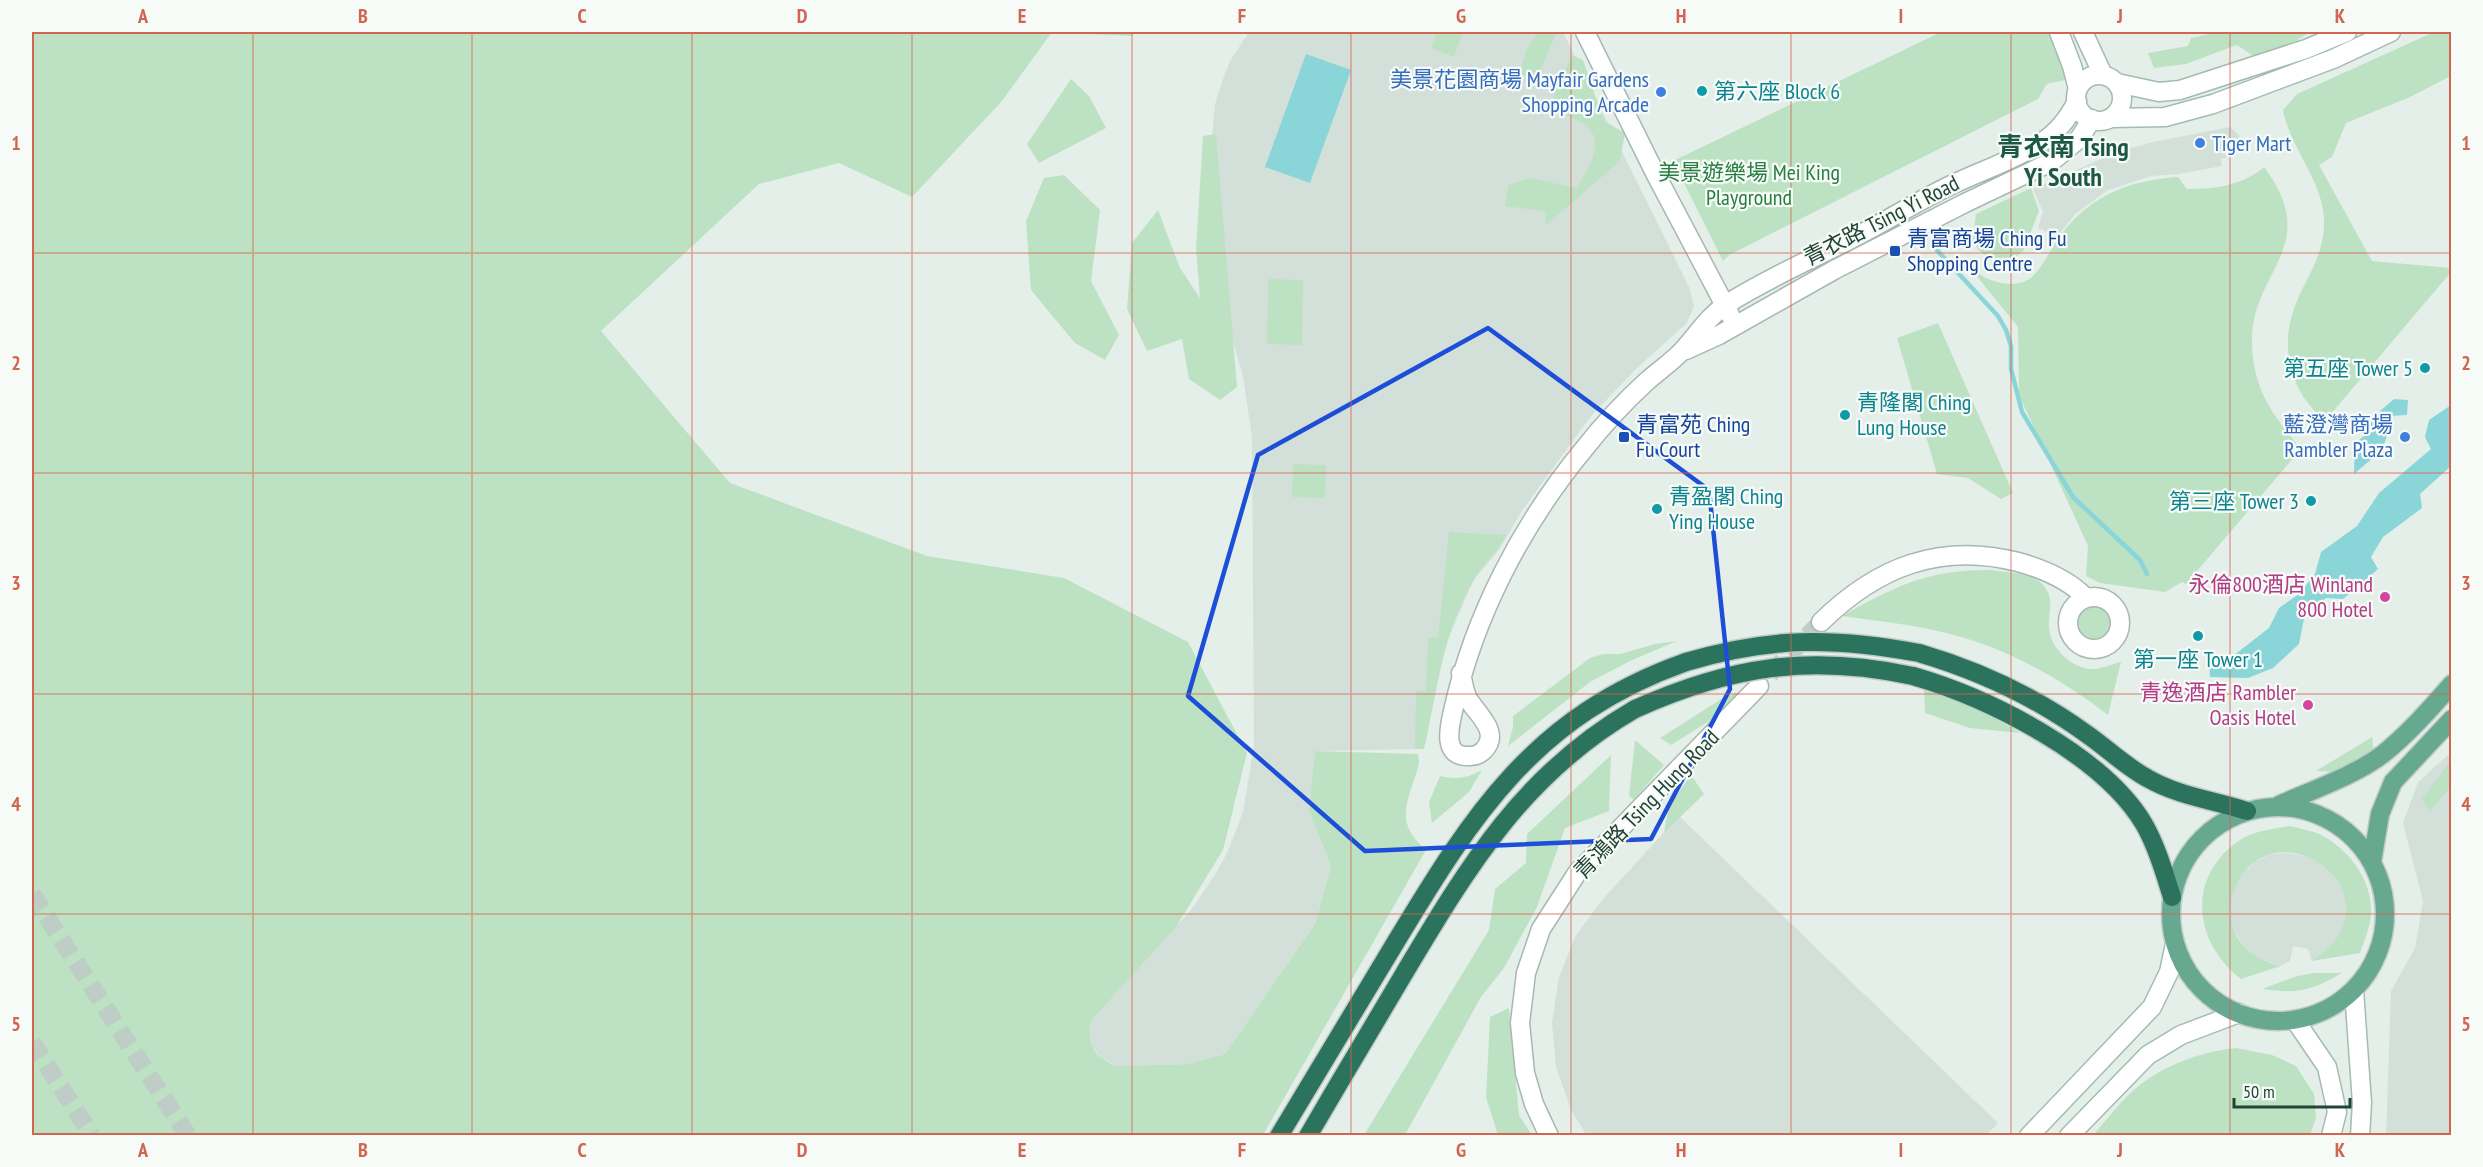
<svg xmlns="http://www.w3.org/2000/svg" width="2483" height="1167" font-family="'PT Sans Narrow','Noto Sans TC',sans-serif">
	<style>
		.built { fill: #d3e0d9 }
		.green { fill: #bde2c3 }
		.water { fill: #8ad5d8 }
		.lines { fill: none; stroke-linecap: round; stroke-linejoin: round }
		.stream { stroke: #8ad5d8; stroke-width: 4.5 }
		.street-tunnel { stroke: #becdc6; stroke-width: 18; stroke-dasharray: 18 9; stroke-linecap: butt }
		.highway-tunnel { stroke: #becdc6; stroke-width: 18; stroke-dasharray: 18 9; stroke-linecap: butt }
		.street-casing { stroke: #a7b8b1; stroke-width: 21 }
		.secondary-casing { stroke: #a3bcb0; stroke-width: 21 }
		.primary-casing { stroke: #c1cbc7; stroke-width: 21 }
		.highway-casing { stroke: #c1cbc7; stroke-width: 21 }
		.street { stroke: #fff; stroke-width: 18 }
		.secondary { stroke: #fff; stroke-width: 18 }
		.primary { stroke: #66a890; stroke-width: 18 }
		.highway { stroke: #2b735c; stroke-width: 18 }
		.highway-bridge-casing { stroke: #c1cbc7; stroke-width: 21; stroke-linecap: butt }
		.highway-bridge { stroke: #2b735c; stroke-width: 18 }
		.marked { fill: none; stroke: #1d4ed8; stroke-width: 4.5; stroke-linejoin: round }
		.grid { fill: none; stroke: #d16550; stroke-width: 1.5; stroke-opacity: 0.55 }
		.culture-dot { fill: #0f9aa8; stroke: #f7fbf8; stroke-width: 2 }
		.shop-dot { fill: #3f7fe0; stroke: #f7fbf8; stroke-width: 2 }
		.transit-dot { fill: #1a4fb4; stroke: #f7fbf8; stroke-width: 2 }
		.hotel-dot { fill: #d1479c; stroke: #f7fbf8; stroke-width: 2 }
		.labels { text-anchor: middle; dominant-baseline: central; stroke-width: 4.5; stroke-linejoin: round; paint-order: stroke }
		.shop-label { font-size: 22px; fill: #366cbe; stroke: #f7fbf8; text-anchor: end }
		.culture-label { font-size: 22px; fill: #0d838f; stroke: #f7fbf8; text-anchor: start }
		.park-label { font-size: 22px; fill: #287e40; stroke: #f7fbf8 }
		.street-label { font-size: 22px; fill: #224437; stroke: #f7fbf8 }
		.transit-label { font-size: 22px; fill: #164399; stroke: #f7fbf8; text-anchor: start }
		.hotel-label { font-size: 22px; fill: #b23c85; stroke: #f7fbf8; text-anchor: end }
		.quarter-label { font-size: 26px; font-weight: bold; fill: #1c5843; stroke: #f7fbf8 }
		.neatline { fill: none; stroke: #d16550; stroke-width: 2 }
		.grid-label { font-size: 20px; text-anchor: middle; font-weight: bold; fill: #d16550 }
	</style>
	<rect width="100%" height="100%" fill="#e5efea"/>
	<path class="built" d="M1249,32h314l127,257 4,18 -8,17 -49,44 -46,48 -68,93 -24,41 -25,29 -29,67 -21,103 -109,2 -6,59 22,56 -16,58 -90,130 -38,10 -69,2 -16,-7 -10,-13 -3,-9 3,-17 99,-110 25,-37 11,-20 16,-41 11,-67 -2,-308 -9,-60 -17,-61 -15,-168 4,-44 7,-22 8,-21z
		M2230,127l9,8 2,12 -9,9 -11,3 1,7 -43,8 -28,2 -43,14 -33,24 -18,23 -19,-9 5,-16 -10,-23 84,-37 36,-10z
		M2451,755v380l-65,1 5,-145 24,-43 8,-47 -20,-78 15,-41 29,-26z
		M1679,816l319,307 -13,13h-398l-16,-26 -15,-43 -4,-45 7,-45 17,-42 27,-36z
		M2286,853l20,3 17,8 13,15 10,16 1,20 -6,19 -12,16 -17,11 -4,-12 -15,-3 -3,15 -9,5 -25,-9 -14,-13 -10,-17 -3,-18 4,-18 9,-16 12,-13 17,-8z"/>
	<path class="green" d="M32,32h1104l-5,4 -79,-4 -50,69 -90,96 -73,-34 -80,21 -158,147 129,152 197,73 137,22 124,64 59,111 -24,97 -47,77 -84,93c-7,22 3,40 26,46l69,-2 38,-10 90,-130 16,-58 -22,-56 6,-59 103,3c2,10 0,14 -3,23 -11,33 -17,48 11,73l-163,285h-1231z
		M1437,32h26l-9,25 -23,-9z
		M1538,32h19l-23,52 -14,-12 7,-24z
		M1941,32h109l16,36 -1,12 -18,4 -9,15 -309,156 -6,6 -50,-100z
		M2219,32h91l-14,9 -41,16 -18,-12 -51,19 -32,4 -6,-15 40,-7 3,-8z
		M2434,32h17v44l-41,21 -64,26 -14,34 -13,8 53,96 79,7v4l-126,149c-35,-29 -46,-74 -30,-115 12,-31 30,-51 29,-86 -1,-39 -34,-72 -41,-110l14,-16z
		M1572,55l11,5 21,61 21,12 -5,28 -74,64 -1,-14 -40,-5 3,-21 22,-7 46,10c11,-16 29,-43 12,-61 -7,-7 -29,-15 -39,-19z
		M1071,79l18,17 17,32 -67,35 -12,-19z
		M1216,134l21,253 -17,13 -31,-21 -7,-40 -35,12 -20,-42 5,-66 26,-33 22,58 20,30 -4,-50 7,-112z
		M2264,167c60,80 -14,104 -12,176 1,47 21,72 49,106l-115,135 -4,-2 -17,10 -65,-9 -14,-7 2,-30 -69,-151 -1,-68 -47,-58c15,10 33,19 52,13 15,-5 23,-25 32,-38 28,-45 71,-64 123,-67l9,12c28,0 54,-3 77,-22z
		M1064,175l36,35 -9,71 28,54 -14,25 -30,-17 -44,-53 -5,-69 18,-43z
		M2031,188l8,23 -15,39 -11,9 -18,3 -17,-12 -5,-12 3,-24z
		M1268,279l35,1 -1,65 -35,-1z
		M1938,323l75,170 -12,6 -33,-21 -31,-4 -40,-136z
		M1293,464l33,1 -1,33 -33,-1z
		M1449,532l57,3c-8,17 -23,29 -32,45 -31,50 -37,112 -50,169h-9l1,-58h10l2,-53 10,-1z
		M1992,570c16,3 41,2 52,16 9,11 6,22 5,35 -2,23 18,45 41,48 9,1 22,-5 31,-7l-13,53c-48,-37 -103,-68 -162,-82 -35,-9 -70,-12 -104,-17 53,-30 87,-47 150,-46z
		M2075 624a18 18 0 1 1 36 0a18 18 0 1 1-36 0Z
		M1677,641l-47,20 -40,21 -82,64 5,-19v-11l77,-58 13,-4h17l35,-10z
		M1924,687l51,20 45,26 -50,-5 -45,-15z
		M1740,692l-18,21 -51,32 -11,-7 63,-40z
		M2372,737l2,15 -37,20 -21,-1z
		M1635,740l29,25 -30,35 -5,-4z
		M1611,755l-2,56 -44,17 -28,79 -33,61 -23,29 -76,138h-41l125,-205 6,-41 31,-26 1,-29z
		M2451,760v26l-21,26 -8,-13z
		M1482,770l-13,22 -37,31 -3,-21 11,-26c17,4 27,2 42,-6z
		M1691,775l13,19 -40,39 5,-28z
		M2290,826c8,2 18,4 27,7 34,15 62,55 52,93 -2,9 -6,18 -9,27l-48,8c94,-62 -30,-156 -73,-81 -8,15 -11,27 -7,44 5,23 27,37 49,42l-40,13c-47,-36 -55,-100 -4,-137 15,-11 35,-13 53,-16z
		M2314,973h28c-31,18 -44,21 -80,16l35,-13z
		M1509,1008l10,107 13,20h-34l-12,-38 4,-80z
		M2236,1048l36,7 24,11 18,28 2,24 -6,17h-217c15,-16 30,-38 48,-51 28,-21 61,-32 95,-36z"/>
	<path class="water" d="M1306,54l45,16 -41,113 -45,-16z
		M2394,399l14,1 -1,15 -18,1c-1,35 -10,36 -35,58l1,-30 15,-14 2,-12z
		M2451,405v61l-31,28 2,14 -39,29 -12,20 7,12 -35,30 -17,-1 -21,16 -6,30 -26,24 -25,10 -38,-1 -1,-17 20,-1 40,-31 10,-20 20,-14 16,-20 6,-22 36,-26 22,-33 52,-44 -6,-12 4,-17z"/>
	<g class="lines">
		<path class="stream" d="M1934,247l64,69 8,14 5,16v23l11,43 51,85 67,63 7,14"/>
		<path class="street-tunnel" d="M1770,674l51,-52"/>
		<path class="highway-tunnel" d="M32,894l156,242
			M32,1042l60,94"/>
		<defs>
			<path id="street" d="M1585,32l70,141 75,142
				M1686,350l33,-15 115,-65 131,-67 86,-41 28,-23 13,-20
				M2068 623a26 26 0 1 1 52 0a26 26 0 1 1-52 0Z
				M1821,622c56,-55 119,-80 197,-60 25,7 50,17 68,36
				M1461,673c2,9 3,18 7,26 9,15 33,33 16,51 -4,4 -8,6 -14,6 -28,2 -21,-28 -17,-45 21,-95 69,-187 131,-262 19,-24 40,-47 62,-67 12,-11 26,-20 37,-32 15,-16 25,-34 44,-46 39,-25 83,-44 124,-65 32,-16 62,-35 94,-51 32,-16 68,-27 97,-46 16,-10 27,-25 35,-41
				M1549,1136l-15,-32 -9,-31 -5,-50 6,-50 15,-44 36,-56 182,-187"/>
			<path id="secondary" d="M2059,32l13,34 6,23
				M2083,32l20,43
				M2076 98a23 23 0 1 1 46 0a23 23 0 1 1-46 0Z
				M2117,83l42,9 21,-2 126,-41 41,-17
				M2111,118l54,-1 48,-13 120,-45 58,-27
				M2354,990l8,113 -2,33
				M2295,1020l32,47 10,45 -6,24
				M2029,1136l123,-129 17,-35 6,-28
				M2069,1136l79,-81 33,-20 58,-22"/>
			<path id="primary" d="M2279,805c31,-14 77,-30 104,-51 25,-20 48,-46 69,-70
				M2171 914a107 107 0 1 1 214 0a107 107 0 1 1-214 0Z
				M2372,862l8,-48 13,-32 59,-63"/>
			<path id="highway" d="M1919,653c61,18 117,44 169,82 20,14 37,31 59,43 31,18 66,22 100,33
				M1913,676c76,22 190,79 231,148 13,23 20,48 28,73
				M1279,1136c39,-64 77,-128 115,-191 79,-131 140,-229 292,-283
				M1308,1136c32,-55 65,-110 97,-164 64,-107 119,-199 230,-263"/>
		</defs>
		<use href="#street" class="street-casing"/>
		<use href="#secondary" class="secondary-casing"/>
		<use href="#primary" class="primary-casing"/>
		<use href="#highway" class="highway-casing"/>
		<use href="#street" class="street"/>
		<use href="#secondary" class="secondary"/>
		<use href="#primary" class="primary"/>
		<use href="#highway" class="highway"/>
		<defs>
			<path id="highway-bridge" d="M1686,662c84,-25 148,-25 233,-9
				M1635,709c96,-43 175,-55 278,-33"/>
		</defs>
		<use href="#highway-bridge" class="highway-bridge-casing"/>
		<use href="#highway-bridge" class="highway-bridge"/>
	</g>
	<path class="marked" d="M1488,328l221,162 21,199 -79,150 -286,12 -177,-155 70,-241z"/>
	<path class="grid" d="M253,32v1104M472,32v1104M692,32v1104M912,32v1104M1132,32v1104M1351,32v1104M1571,32v1104M1791,32v1104M2011,32v1104M2230,32v1104M32,253h2420M32,473h2420M32,694h2420M32,914h2420"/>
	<g class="culture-dot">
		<circle cx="1702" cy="91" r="6"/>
		<circle cx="2425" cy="368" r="6"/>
		<circle cx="1845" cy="415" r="6"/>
		<circle cx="2311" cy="501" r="6"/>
		<circle cx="1657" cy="509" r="6"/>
		<circle cx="2198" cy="636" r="6"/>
	</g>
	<g class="shop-dot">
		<circle cx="1661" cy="92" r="6"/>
		<circle cx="2200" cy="143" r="6"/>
		<circle cx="2405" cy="437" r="6"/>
	</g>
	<g class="transit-dot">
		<rect x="1889" y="245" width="12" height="12" rx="3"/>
		<rect x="1618" y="431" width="12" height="12" rx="3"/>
	</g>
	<g class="hotel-dot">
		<circle cx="2385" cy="597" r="6"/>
		<circle cx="2308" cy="705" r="6"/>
	</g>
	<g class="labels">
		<g class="shop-label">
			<text x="1649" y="79">美景花園商場 Mayfair Gardens<tspan x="1649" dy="25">Shopping Arcade</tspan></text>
			<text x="2212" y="143" text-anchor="start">Tiger Mart</text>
			<text x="2393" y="424">藍澄灣商場<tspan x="2393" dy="25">Rambler Plaza</tspan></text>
		</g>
		<g class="culture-label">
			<text x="1714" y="91">第六座 Block 6</text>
			<text x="2413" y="368" text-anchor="end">第五座 Tower 5</text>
			<text x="1857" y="402">青隆閣 Ching<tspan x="1857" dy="25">Lung House</tspan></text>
			<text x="1669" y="496">青盈閣 Ching<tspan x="1669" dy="25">Ying House</tspan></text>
			<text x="2299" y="501" text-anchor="end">第三座 Tower 3</text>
			<text x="2198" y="659" text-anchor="middle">第一座 Tower 1</text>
		</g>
		<g class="park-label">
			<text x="1749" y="172">美景遊樂場 Mei King<tspan x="1749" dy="25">Playground</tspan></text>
		</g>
		<g class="street-label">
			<text transform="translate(1881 220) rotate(-27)">青衣路 Tsing Yi Road</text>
			<text transform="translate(1646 804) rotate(-46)">青鴻路 Tsing Hung Road</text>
		</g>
		<g class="transit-label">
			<text x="1907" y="238">青富商場 Ching Fu<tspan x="1907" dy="25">Shopping Centre</tspan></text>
			<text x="1636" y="424">青富苑 Ching<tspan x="1636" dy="25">Fu Court</tspan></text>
		</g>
		<g class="hotel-label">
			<text x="2373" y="584">永倫800酒店 Winland<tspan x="2373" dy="25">800 Hotel</tspan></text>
			<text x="2296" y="692">青逸酒店 Rambler<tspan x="2296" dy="25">Oasis Hotel</tspan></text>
		</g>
		<g class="quarter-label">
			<text x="2063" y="146">青衣南 Tsing<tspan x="2063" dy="30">Yi South</tspan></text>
		</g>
	</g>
	<rect width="2483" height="1167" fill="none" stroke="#f7fbf8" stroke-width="66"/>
	<path d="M2234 1098v9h116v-9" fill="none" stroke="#224437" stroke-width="3"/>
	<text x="2243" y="1098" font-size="18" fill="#224437" stroke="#f7fbf8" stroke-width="4.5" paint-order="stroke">50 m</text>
	<rect x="33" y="33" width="2417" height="1101" class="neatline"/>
	<g class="grid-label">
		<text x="143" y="23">A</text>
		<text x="363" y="23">B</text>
		<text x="582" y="23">C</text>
		<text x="802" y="23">D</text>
		<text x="1022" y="23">E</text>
		<text x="1242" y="23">F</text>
		<text x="1461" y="23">G</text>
		<text x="1681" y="23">H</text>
		<text x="1901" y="23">I</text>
		<text x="2120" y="23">J</text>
		<text x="2340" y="23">K</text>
		<text x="16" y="150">1</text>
		<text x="2466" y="150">1</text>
		<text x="16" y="370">2</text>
		<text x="2466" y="370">2</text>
		<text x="16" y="590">3</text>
		<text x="2466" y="590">3</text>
		<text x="16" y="811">4</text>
		<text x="2466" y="811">4</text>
		<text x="16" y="1031">5</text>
		<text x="2466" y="1031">5</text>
		<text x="143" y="1157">A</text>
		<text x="363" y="1157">B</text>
		<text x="582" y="1157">C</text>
		<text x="802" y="1157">D</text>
		<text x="1022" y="1157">E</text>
		<text x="1242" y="1157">F</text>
		<text x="1461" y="1157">G</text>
		<text x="1681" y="1157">H</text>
		<text x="1901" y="1157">I</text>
		<text x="2120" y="1157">J</text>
		<text x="2340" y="1157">K</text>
	</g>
</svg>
